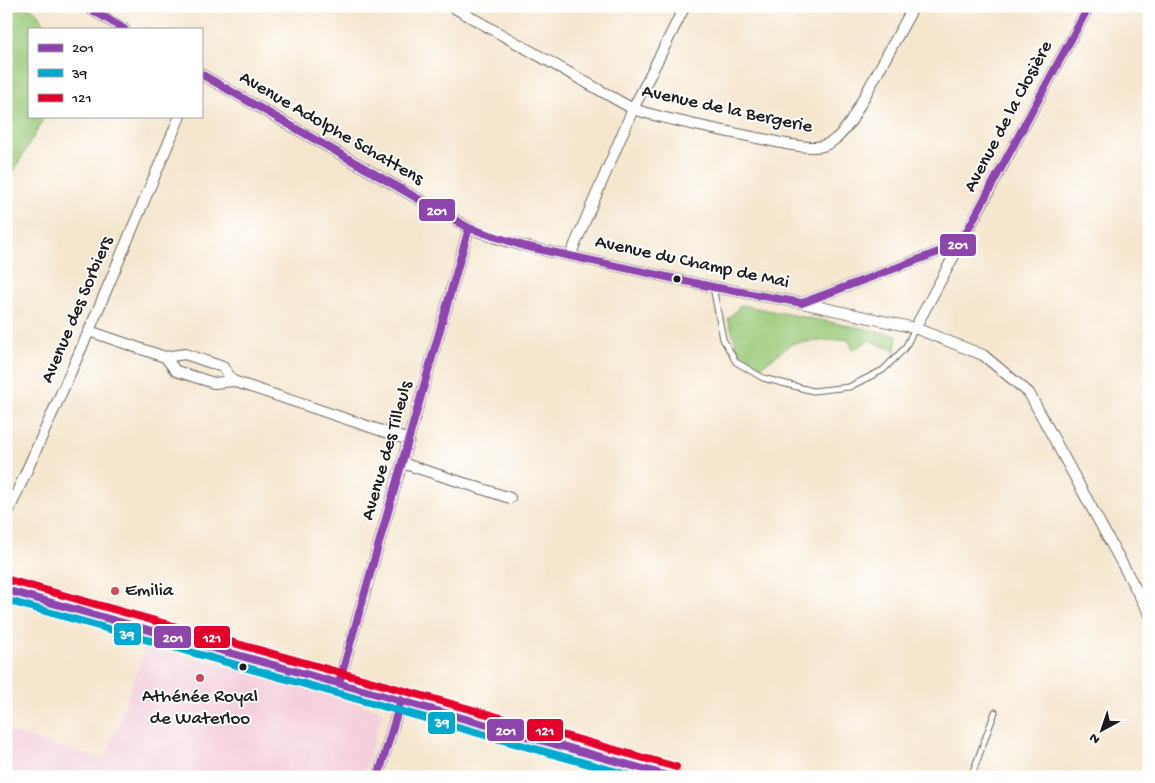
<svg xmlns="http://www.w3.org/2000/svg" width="1155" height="783" font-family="'Gochi Hand',sans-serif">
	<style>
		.built { fill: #f4cfdd }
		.green { fill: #98c876; stroke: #5a7249 }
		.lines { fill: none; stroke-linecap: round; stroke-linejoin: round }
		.lane-casing { stroke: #68635a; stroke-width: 7 }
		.street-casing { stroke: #68635a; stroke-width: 12 }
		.secondary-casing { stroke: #68635a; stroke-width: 17 }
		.lane { stroke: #fff; stroke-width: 5 }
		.street { stroke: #fff; stroke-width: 10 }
		.secondary { stroke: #fff; stroke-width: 15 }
		.bus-1-casing { stroke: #fff; stroke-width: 11 }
		.bus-2-casing { stroke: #fff; stroke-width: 11 }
		.bus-3-casing { stroke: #fff; stroke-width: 11 }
		.bus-1 { stroke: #8e44ad; stroke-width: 8 }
		.bus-2 { stroke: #00a9ce; stroke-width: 8 }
		.bus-3 { stroke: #e4002b; stroke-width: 8 }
		.bus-dot { fill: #1c1c1c; stroke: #fff; stroke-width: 2 }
		.poi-dot { fill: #d1495b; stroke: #fff; stroke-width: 2 }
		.labels { text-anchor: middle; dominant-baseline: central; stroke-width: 4; stroke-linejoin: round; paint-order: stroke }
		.street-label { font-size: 19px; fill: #1c1c1c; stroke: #fff }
		.poi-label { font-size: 19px; fill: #1c1c1c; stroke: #fff; text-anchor: start }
		.line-badge { stroke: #fff; stroke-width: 2 }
		.badge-label { font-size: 14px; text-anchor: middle; font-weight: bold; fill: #fff }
	</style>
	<rect width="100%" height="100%" fill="#fff"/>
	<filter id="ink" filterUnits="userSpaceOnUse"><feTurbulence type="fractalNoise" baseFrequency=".02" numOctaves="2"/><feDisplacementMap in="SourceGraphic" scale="10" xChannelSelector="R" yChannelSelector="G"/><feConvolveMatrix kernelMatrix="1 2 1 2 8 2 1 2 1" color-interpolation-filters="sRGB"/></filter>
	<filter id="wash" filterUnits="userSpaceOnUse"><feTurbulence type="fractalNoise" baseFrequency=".0096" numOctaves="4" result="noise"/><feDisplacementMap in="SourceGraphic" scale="20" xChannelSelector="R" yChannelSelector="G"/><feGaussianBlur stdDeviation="1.12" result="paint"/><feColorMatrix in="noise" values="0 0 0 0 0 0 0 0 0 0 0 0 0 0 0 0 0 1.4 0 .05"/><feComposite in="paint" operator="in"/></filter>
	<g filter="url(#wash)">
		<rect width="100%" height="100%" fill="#f5e6ce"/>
		<path class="built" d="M146,645l237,66 -20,66h-357v-46l99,29z"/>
		<path class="green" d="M6,6c28,0 26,-1 42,23h-19v87h16l-39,69z
			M741,305l156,30 -2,16 -26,-11 -16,10 -5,-11 -55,4 -34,25 -21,-18 -10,-31z"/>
	</g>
	<g filter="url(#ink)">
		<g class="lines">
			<defs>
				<path id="lane" d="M713,287l10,52 13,23 27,16 50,13 36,-4 34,-17 22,-22 10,-20
					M971,777l24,-65"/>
				<path id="street" d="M86,6l38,23
					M451,6l182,103c41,13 83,20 124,29 19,3 39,10 58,9 16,0 27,-13 36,-26l63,-115
					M201,74l268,154 24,9 31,9 189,41 89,16 113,25 68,27 46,38 120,220
					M570,256l63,-147 52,-103
					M802,303l158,-59
					M915,328l174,-322
					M89,331l76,26 20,-3 38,13 10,14
					M165,357l11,14 38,12 19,-2 176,59
					M402,463l108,35
					M6,517l83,-186 91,-215
					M339,683l130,-455
					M378,777l23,-77"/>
				<path id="secondary" d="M6,590l667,187"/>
			</defs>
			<use href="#lane" class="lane-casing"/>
			<use href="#street" class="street-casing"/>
			<use href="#secondary" class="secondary-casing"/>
			<use href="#lane" class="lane"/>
			<use href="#street" class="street"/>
			<use href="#secondary" class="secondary"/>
			<defs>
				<path id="bus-1" d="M86,6l38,23
					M201,74l268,154 55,18 189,41 89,16 158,-59 129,-238
					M6,590l666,187
					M339,683l130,-455
					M378,777l23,-77"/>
				<path id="bus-2" d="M6,600l629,177"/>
				<path id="bus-3" d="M9,580l667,187"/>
			</defs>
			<use href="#bus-1" class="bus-1-casing"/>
			<use href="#bus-2" class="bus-2-casing"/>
			<use href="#bus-3" class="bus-3-casing"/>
			<use href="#bus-1" class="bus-1"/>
			<use href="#bus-2" class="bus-2"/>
			<use href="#bus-3" class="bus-3"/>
		</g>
	</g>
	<g class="bus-dot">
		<circle cx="677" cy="279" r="4.5"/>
		<circle cx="243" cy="667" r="4.5"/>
	</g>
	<g class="poi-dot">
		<circle cx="115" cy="591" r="5"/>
		<circle cx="200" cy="678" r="5"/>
	</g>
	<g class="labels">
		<g class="street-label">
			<text transform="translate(727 110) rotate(12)">Avenue de la Bergerie</text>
			<text transform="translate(1009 117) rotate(-62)">Avenue de la Closière</text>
			<text transform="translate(331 129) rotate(30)">Avenue Adolphe Schattens</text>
			<text transform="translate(692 263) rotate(12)">Avenue du Champ de Mai</text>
			<text transform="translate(78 310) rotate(-67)">Avenue des Sorbiers</text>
			<text transform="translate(388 451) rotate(-74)">Avenue des Tilleuls</text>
		</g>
		<g class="poi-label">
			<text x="125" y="591">Emilia</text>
			<text x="200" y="697" text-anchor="middle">Athénée Royal<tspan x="200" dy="22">de Waterloo</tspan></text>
		</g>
	</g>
	<g class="line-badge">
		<rect x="418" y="198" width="38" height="24" rx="5" fill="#8e44ad"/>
		<rect x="939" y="233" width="38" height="24" rx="5" fill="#8e44ad"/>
		<rect x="113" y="622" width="29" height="24" rx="5" fill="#00a9ce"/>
		<rect x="153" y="625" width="39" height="24" rx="5" fill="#8e44ad"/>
		<rect x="193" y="625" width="38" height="24" rx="5" fill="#e4002b"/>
		<rect x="427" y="711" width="29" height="24" rx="5" fill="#00a9ce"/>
		<rect x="486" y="718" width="39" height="24" rx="5" fill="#8e44ad"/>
		<rect x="526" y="718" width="38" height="24" rx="5" fill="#e4002b"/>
	</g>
	<g class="badge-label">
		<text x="437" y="215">201</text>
		<text x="958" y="249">201</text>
		<text x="127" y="639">39</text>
		<text x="173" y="642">201</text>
		<text x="212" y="642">121</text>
		<text x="442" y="727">39</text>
		<text x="506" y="735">201</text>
		<text x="545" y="735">121</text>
	</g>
	<rect width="1155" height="783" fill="none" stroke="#fff" stroke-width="25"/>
	<rect x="28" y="28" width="175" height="90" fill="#ffffff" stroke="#a4a4a4"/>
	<rect x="38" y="44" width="25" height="8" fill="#8e44ad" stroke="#a4a4a4"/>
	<text x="72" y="52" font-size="15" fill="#1c1c1c">201</text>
	<rect x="38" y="69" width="25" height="8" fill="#00a9ce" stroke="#a4a4a4"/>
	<text x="72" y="78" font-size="15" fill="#1c1c1c">39</text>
	<rect x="38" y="94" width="25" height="8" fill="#e4002b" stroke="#a4a4a4"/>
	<text x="72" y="102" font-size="15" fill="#1c1c1c">121</text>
	<g transform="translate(1102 730) rotate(220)" stroke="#ffffff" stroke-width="4" paint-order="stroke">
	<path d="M0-4L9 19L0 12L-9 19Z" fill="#1c1c1c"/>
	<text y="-8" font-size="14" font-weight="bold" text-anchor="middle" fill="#1c1c1c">N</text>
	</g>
</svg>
